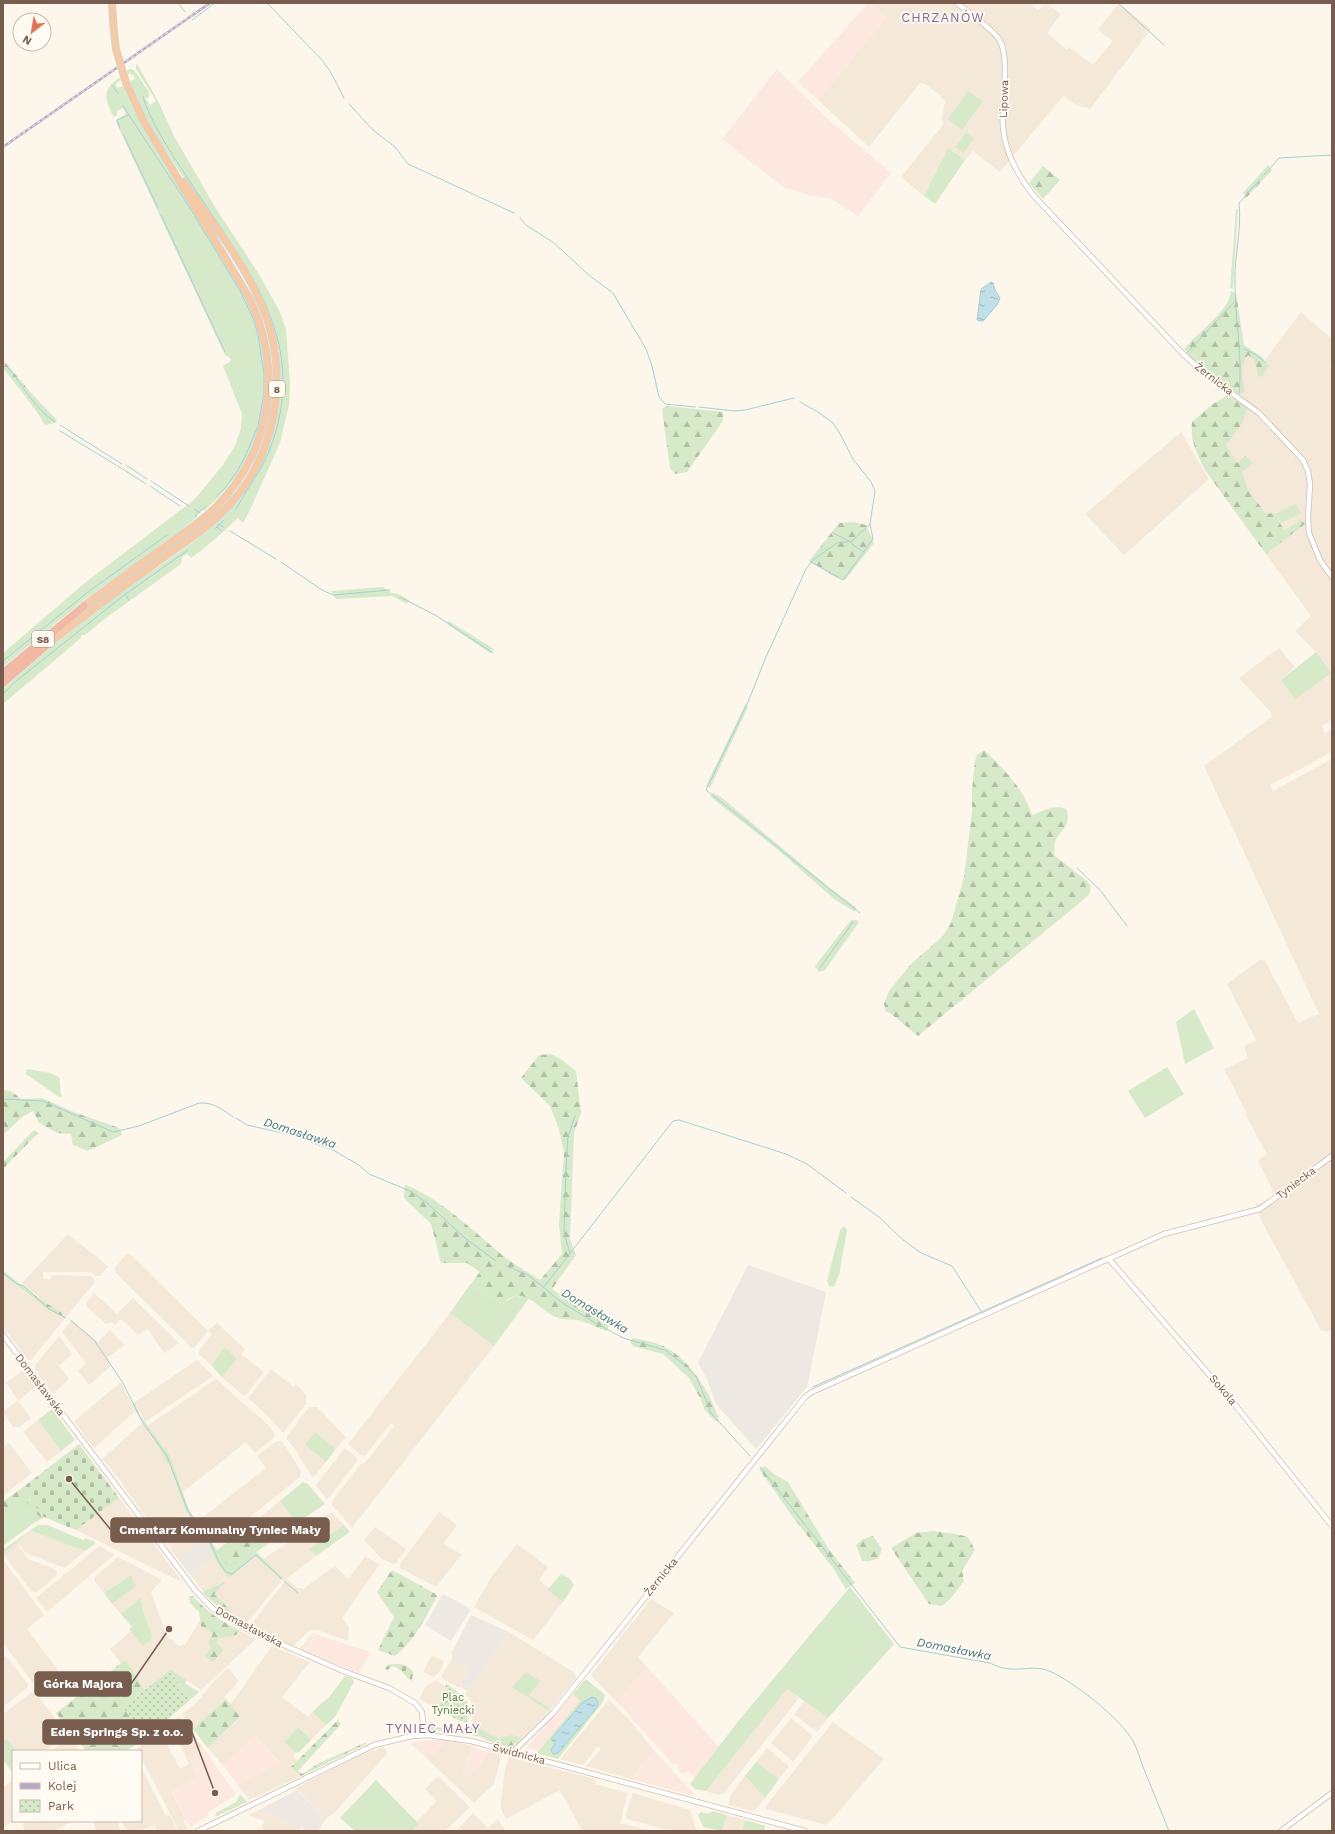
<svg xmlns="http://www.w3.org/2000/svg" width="1335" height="1834" font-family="'Work Sans',sans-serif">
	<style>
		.residential { fill: #f4e8d9 }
		.commercial { fill: #fce8df }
		.industrial { fill: #eee8e3 }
		.green { fill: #d6eac9; fill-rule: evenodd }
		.forest { fill: url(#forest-firs) }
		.cemetery { fill: url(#cemetery-stones) }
		.park { fill: url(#park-dots) }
		.water { fill: url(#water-ripples); stroke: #a5d0d8 }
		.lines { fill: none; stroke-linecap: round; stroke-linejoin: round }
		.stream { stroke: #a5d0d8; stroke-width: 1 }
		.tertiary-casing { stroke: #cfbeb0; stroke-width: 6 }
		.trunk-casing { stroke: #d9d2cd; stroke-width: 8 }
		.motorway-casing { stroke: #d9d2cd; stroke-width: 8 }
		.tertiary { stroke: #fff; stroke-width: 4.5 }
		.trunk { stroke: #f6caa5; stroke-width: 6 }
		.motorway { stroke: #f4b9a4; stroke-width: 7 }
		.rail-casing { stroke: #b9a8c7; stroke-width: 2.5 }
		.rail { stroke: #fffaf2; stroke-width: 1; stroke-dasharray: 3; stroke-linecap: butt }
		.trunk-bridge-casing { stroke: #d9d2cd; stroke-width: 8; stroke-linecap: butt }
		.trunk-bridge { stroke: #f6caa5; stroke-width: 6 }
		.labels { text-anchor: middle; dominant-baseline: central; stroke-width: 3.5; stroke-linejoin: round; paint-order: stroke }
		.shield { fill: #fffaf2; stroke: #a08c7f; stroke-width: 1 }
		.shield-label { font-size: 10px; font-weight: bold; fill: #785d4e }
		.street-label { font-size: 11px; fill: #785d4e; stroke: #fffaf2 }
		.park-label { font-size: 11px; fill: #557d45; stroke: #fffaf2 }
		.water-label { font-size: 12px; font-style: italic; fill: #447883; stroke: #fffaf2 }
		.quarter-label { font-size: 13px; letter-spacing: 1px; fill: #846693; stroke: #fffaf2 }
		.leader { fill: none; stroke: #785d4e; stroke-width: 1.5 }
		.callout-dot { fill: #785d4e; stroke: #fffaf2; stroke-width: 1.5 }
		.callout { fill: #785d4e; stroke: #785d4e; stroke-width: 1.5 }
		.callout-label { font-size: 12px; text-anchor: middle; font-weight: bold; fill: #fff }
	</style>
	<defs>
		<pattern id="forest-firs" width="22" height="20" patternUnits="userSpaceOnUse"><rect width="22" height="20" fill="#d6eac9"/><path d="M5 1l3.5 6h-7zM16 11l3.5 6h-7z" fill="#b2c1a5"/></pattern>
		<pattern id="cemetery-stones" width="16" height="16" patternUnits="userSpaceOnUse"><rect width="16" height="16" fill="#d6eac9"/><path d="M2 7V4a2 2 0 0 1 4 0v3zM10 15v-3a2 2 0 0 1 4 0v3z" fill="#b2c1a5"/></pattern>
		<pattern id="park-dots" width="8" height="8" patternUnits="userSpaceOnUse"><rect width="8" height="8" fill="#d6eac9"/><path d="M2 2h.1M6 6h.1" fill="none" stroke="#b2c1a5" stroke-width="1.8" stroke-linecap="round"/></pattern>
		<pattern id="water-ripples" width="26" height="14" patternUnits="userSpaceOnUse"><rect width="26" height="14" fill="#bfe0e6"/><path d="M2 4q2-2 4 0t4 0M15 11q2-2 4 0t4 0" fill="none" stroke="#a0b9bd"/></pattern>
	</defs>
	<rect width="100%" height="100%" fill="#fcf6eb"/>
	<path class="residential" d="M871,3h158l9,7 8,-7 15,11 -14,19 20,17 2,-3 24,18 20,-24 -15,-11 21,-27 32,26 -61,80 -13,-4 -14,-9 -63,76 -27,-21 -8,9 -17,-12 -24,48 -23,-19 42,-52 -1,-7 3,-16 -5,-7 -15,-11 -5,-1 -51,64 -51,-47 69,-83z
		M1301,312l31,27v24l-2,4 2,3v302l-16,-20 -21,-21 16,-15 -93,-128 -20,-32 -6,-17v-17l21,-18 21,-13 8,3 3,-3 -4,-17 3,-13 4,-6 4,2 4,6 2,12 11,-9 -4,-6z
		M1181,432l28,47 -85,76 -39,-41z
		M1279,648l16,19 -14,13 44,-1 7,-6v47l-10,6 3,7 7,-3v22l-62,33 3,6 59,-32v570l-4,3 -7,-2 -59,-108 -7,-19 5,1 15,-9 -17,-34 9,-7 -21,-38 1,-2 -23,-45 24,-11 -4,-11 12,-7 -29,-56 34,-25 4,2 33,62 21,-9 -115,-248 68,-49 -1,-5 -32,-34z
		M68,1234l40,32 -8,10h-4l-5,-4h-48v7l8,1 1,-5 38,1 4,3v4l-63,77h-3l-25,-33v-52l32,25 15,6 -28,-23z
		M126,1254h4l78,77 9,-8 28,26 -4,5 23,18 -18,23h-3l-21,-18 15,-18 -12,-11 -14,17 -12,-11v-4l13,-16 -4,-3 -13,16 -3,1 -77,-76v-4z
		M94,1293l23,21 16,-16 46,45 -15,10 -16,-24 -10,6 -17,-16 -6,6 -4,-3 -5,2 -20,-18v-3z
		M450,1313l44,33 -142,182 -20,-23v-4l29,-37 4,-1 25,-32 5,-5 -4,-3 -26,33 -6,-2 -11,-10z
		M72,1320l26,22 12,-12 15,15 -17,12 2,10 -21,18 -11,-14 8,-8 -24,-31z
		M59,1336l13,18 -13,12 10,13 -16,15 -18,-24v-5z
		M197,1360l16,16 -68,46 -10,-20z
		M271,1369l23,18 2,-3 10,11v9l-22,28h-2l-12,-14 -22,-20z
		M23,1370l12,17 -17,14 13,17 -12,9h-6l-10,-15 15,-12 -12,-17z
		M216,1379l52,46 7,9 -1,4 -19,15 -9,-11 -63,50 -13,-36 -23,-30z
		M121,1382l14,29 -41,37 -20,-27z
		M309,1407h8l29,30 -10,12 -21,-16 -10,12 21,17 -12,15h-2l-17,-28 -8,-10v-3z
		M38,1420l23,31 -14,11 -24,-30z
		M142,1423l22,32 3,9 2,-1 17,48 -27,24 -35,-48 -4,-7 -18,-21z
		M277,1441h4l7,9 13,22 -1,5 -79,63 -5,-1 -4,4 -14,-22 68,-53 -9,-12z
		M9,1443l23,30 -29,23v-49z
		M345,1448l12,10v3l-30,39 -11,-15z
		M119,1498l62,82 -1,1 -104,-51z
		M280,1501l17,22 -25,18 -16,-21z
		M332,1512l12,13 -33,24 5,7 -30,23 11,9 6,1 32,-23 13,13 17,-22 15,7 -38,54 7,9 -1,14 -31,-11h-7l-17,16 -43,-20 35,-45 -22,-22z
		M439,1512l18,13 -14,19 19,10 -26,33 -36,-19v-4z
		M197,1526l9,11 -28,22 -8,-10z
		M375,1527l31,22 -10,14 -3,1 -11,-5 -18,-19z
		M31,1531l54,20 -20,17 -39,-15 -7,-9 -1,1 10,14 27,10 2,3 -1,4 -19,16h-5l-29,-38z
		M517,1544l31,23 -9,13 10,8 -1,3 15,11 -30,38 -59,-33 18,-31z
		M99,1546l15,9 -67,57 -11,-14z
		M255,1556l27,24 -36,44 -16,-10 -24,-19 -15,-19 23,-19 13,20 5,-1z
		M118,1557l44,23 -11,12 16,44 12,10 6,-1 21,-34 13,9 37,19 -55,51 -30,-20 -26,20 -20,-30 -4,3 -11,-14 21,-18 12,15 10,-8 -10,-28 -2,-11 -20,15 -9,-10 23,-18 -3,-8 1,-4 -29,19 -10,-13 2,-4z
		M3,1560l41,55 -17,14 31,41 -22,17 -33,-44z
		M651,1599l23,14 -36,44 8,9 -29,36 -26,-27z
		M509,1632l66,41 1,5 -25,31 -22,-14 -3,-23 -13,15 36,24 -29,29 -12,4 -37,-21 4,-16 -10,-13 2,-3 -2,-2 8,-6 9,-12z
		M272,1646l38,16 -28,35 26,20 4,-5 14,13 -15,15 -13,-13 -14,15 11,11 -2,3 4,5 -6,6 10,9 -52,24 -11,-15 42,-22 -24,-27 -33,29 -15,-17 32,-30 -10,-13z
		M432,1655l12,6 -4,10 -6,6 -11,-5z
		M3,1656l4,1 21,27 -1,4 -24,19z
		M451,1661l18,8 -10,19 -16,-9 -2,-3z
		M228,1668l11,13 -15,16 2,2 -33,30 -11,-15 16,-13 14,-18z
		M436,1680l12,8 -11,21 -18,-10 7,-13z
		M787,1689l12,9 -75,95 -6,2 -12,-4z
		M32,1692l4,1 31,42 -22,16h-29l-9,-12 -4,3v-28z
		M609,1700l18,17 27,33 -23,29 -45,-13 15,-17 -3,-3 -15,19 -23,-6z
		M804,1701l24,17 -11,14 -23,-18z
		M179,1716l24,32 -14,10 9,19 -27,14 15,29 -3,1 5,9 -1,1h-8l-38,-74v-6l-4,-2 23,-18 20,38 9,-5 -19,-40z
		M791,1718l22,18 -20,26 -22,-19z
		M833,1722l51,37 -57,66 -61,-16v-3z
		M69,1738l11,13h-29z
		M446,1740l27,6 -9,19 2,1 13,2 11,-18 12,3 -8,31 -20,19 -49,-46 4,-5 4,4z
		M382,1747l4,2 1,4 -3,4 -48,54 -10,8 -30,-31 63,-32z
		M767,1748l22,18 -10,13 -23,-17z
		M509,1757l86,22v5l33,9 -8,30 32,8h-70l-22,-41 -54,29 -5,-10v-6l4,-34z
		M141,1768l25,48 4,-1 8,16h-21l-3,-6 -15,6h-14l1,-2 -5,-8h20z
		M438,1776l32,31 -25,24h-33l7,-7 -2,-3 20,-20 -12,-12z
		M745,1776l20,22 -11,13 -26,-6 3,-10z
		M13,1780l1,41 -11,6v-40z
		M633,1793l57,17 7,21h-25l-45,-12 -1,-6z
		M261,1809l26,14 15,4 -4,4h-35l-1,-6 3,-4 -16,-6z
		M473,1813l15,15 10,-9 7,12h-49z
		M727,1815l18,5 -3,11h-20z
		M23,1821h49l-18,10h-30z
		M93,1821h24l4,10h-25z"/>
	<path class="commercial" d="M868,3h3l16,14 -69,83 -20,-18z
		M777,69l53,52 61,52 -33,43 -28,-18 -20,-3 -27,-8 -61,-48z
		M186,1511l11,15 -27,23 -11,-14z
		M313,1633l23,8 35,11 -12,21 -60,-24z
		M646,1666l73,81 -24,31 -7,-7 -6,3 -6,-10h-3l-56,-62z
		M573,1694l8,7 -42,50 -13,-3z
		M256,1736l24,28 -42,21 -15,-20z
		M426,1740h20l-13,16 -4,-3 -4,4 -15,-14z
		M473,1746l4,3 8,2 5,-1 -11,18 -14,10 -4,-4 5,-8 -2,-1z
		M203,1748l32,45 -1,3 -20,12 -7,6 1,2 -18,11 -19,-37 27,-13 -9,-19z
		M654,1750l40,44v2l-63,-17z"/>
	<path class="industrial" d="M748,1265l78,27 -19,95 -51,62 -40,-45 -9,-25 -9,-16z
		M206,1537l8,20 -23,19 -13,-17z
		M443,1594l26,14 1,3 -19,30 -26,-16z
		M471,1615l38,17 -27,39 -9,12 -8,6 -5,-2 9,-18 -18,-8 2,-4 -2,-3z
		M297,1790l29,29 -8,12h-12l-4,-4 -15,-4 -26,-14z"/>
	<path class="green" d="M137,64l21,37 16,35 41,71 45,69 19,34 7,19 4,54 -1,22 -9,38 -31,69 -6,11 -5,-5c-15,14 -30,28 -47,40l-4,-4 -5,3 -1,7 -78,56 -18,15h-4v3l-78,66v-15c40,-36 83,-71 126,-102 33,-24 71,-46 99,-76 51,-55 71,-147 32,-216 -19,-33 -40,-66 -62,-97 -26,-38 -53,-74 -68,-117l5,-2c-1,-5 -4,-5 -8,-5l-1,-2 4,-3 4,1 15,22v5l-3,2 4,6 6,-4 -20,-32v-3z
		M120,77l1,2 -5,5 1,4 6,-2c12,31 31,59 49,87 15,25 29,51 44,76 10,16 20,31 29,47 20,40 26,86 14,130 -9,34 -28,62 -55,85l-1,-1 -2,1 -1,2 -3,1 1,2 -15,13 -100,72 -80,66v-14l83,-71 109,-83 27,-33 13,-20 6,-18 1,-14 -19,-48 8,-5 -1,-3 -5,-3 -109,-233 1,-3 9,-5 -3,-6 -6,3v5h-4c-9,-20 -11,-25 7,-39z
		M968,91l15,10 -21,29 -14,-11z
		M966,133l8,5 -11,15 -8,-6z
		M948,148l17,12 -30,44 -11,-8z
		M1236,209h2l-5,80 -3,-1z
		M31,393l26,27 -2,3 -10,2 -6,-10 -14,-19z
		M1296,504l5,9 -20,10 -5,-10z
		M383,587l9,6 6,1 11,6 -2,4 -15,-8 -56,3 -5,-8z
		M449,621l45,28 -4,4 -43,-29z
		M1316,652l16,21 -37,26 -14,-19z
		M746,703l2,4 -38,81 -4,-2z
		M713,793l8,4 109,91 26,19 -1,5 -21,-13 -57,-50 -60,-47 -7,-6z
		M851,920h6l2,2 -34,48 -6,2 -4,-6z
		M1194,1009l20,39 -29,16 -9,-42z
		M1167,1067l17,27 -39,24 -17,-27z
		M27,1069l23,4 9,4c2,6 0,13 3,19l-3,1 -33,-23z
		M844,1226l3,4 -8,45 -5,12 -5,-1 -2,-5 13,-51z
		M469,1286l34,17 12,-7 15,1 -36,49 -44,-33z
		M225,1347l12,12 -15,18 -11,-12z
		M135,1402l4,12 31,42 19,54 28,40 39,-30 16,21 -16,11 27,26 -1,2 -27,-24 -23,20 -5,1 -13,-20 -8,-20 -20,-26 -17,-48 -2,1c-8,-21 -25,-40 -35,-60zM246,1530l10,1c-5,6 -2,9 1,16l-4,4 1,2 -18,14c-10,-2 -12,-5 -14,-15z
		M52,1409l23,31 -14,11 -23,-31z
		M315,1432l21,17 -10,13 -21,-17z
		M303,1482l5,2 17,20 -28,19 -17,-22z
		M22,1488l22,29 -10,6 -31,23v-44z
		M38,1525h9l36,15 3,-2 9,4v2l-10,7 -54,-20 -28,23 1,-5z
		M344,1525l6,7 -34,24 -6,-7z
		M133,1574l-1,4 4,8 -24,18 -8,-11z
		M561,1574l8,4 5,7 -11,17 -16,-12z
		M850,1587l44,57 -66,74 -41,-29 -81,102 -11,-2 -5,-5 50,-65z
		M141,1598l2,12 10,28 -10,8 -14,-17 3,-2 -11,-13z
		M171,1670l16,10 -2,3 14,9 -8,7 -22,-28z
		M526,1672l14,9 -11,14 22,14 -2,2 -37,-24z
		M345,1676l7,2 2,4 -19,35 -9,8 -14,-13 18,-16z
		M586,1679l19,16 -2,7 -45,57 -21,-6 43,-52 -7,-7z
		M428,1722c9,10 27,2 37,11l-35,-3 -2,-2z
		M476,1726l32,18 13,-3c-16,10 -29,2 -42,-5v1l-11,-3 -6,-5 5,1 3,-3 5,1z
		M298,1727l13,13 -12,12 -4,1 -11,-11z
		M7,1739l9,12h-3v22l-10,-13v-18z
		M756,1762l23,17 -14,19 -20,-22z
		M376,1780l43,44 -7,7h-57l-15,-13z
		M240,1794l7,8 -32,15 1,-4 20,-11z
		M712,1811l15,4 -5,16 -19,-4 -5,-12 3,-3 7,2z
		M745,1820l20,6 -1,5h-22z"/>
	<path class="forest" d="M1268,165l4,5 -26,28 -3,-5z
		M1043,166l17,14 -17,19 -14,-16z
		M1231,291l5,2 8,52 18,12 7,9 -8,11 -3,-1c-1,-8 -2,-17 -10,-21 -9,12 -5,23 -3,36l-3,3c-23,-8 -44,-26 -58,-45 13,-16 33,-29 43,-46 2,-3 3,-8 4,-12z
		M6,363l25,30 -6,3 -22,-28z
		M1228,396l19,12 -4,14 -17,23 11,18 8,-7 8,7 -11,9 6,18 18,24 9,-1 9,18 17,-12 4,5 -39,30 -61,-84c-8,-16 -15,-30 -13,-48l21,-18z
		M667,406l56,6v9l-36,51 -12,2 -5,-6 -8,-59z
		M854,522l12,3 8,18 -29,37 -8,-2 -28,-17 30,-38z
		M984,750c19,18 40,39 48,65 11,-4 23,-11 34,-6 7,18 -7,20 -11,33 -1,4 0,9 -1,13l33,26 4,5 -2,9 -171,141 -28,-23 -4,-1 -2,-8 5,-13 22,-27 32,-28 8,-13 13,-46 8,-65v-22l3,-29 2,-6z
		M551,1054l11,6 14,11 5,42 -7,20 -4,106 6,16 -24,34 37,24 17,8 3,4 -2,6c-9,-2 -15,-7 -23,-9 -9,-4 -19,-1 -28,-5 -18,-7 -31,-34 -53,-14l-34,-17 11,-14 -13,-9h-26l-10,-39 -27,-26 1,-13c32,11 70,47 97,70 11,9 26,17 38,25l22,-26 -3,-30 5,-71 -5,-24 -9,-23 -29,-28 18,-23z
		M3,1090l8,1 10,8 21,-1 34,15 41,14 4,3 1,5 -34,16 -15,-6 -2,-11 -14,-1 -18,-10 -6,-12 -11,6 -19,18z
		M34,1130l4,3 -35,36v-7z
		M3,1271c20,14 38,31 60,42l-2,3 -13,-7 -45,-34z
		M633,1338c10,2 21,4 30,8 26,12 49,48 56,75h-4l-10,-11 -5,-12 -11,-20 -26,-24 -30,-8 -3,-5z
		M765,1466l9,8 14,8 40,66 27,35 -9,6 -13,-21 -38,-48 -36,-51z
		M22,1488l22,29 -2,2 -3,-3 -17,-19h-3l-12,13 -4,1v-9z
		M246,1530h10l-3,4v5l5,6 -5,6 1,2 -18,14 -8,-1 -7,-10 1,-4z
		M933,1531l23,3 12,3 7,13 -13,21 2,10 -14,18 -8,7 -13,-2 -38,-56 25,-15z
		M873,1536l9,13 -4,10 -9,2h-7l-6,-16 7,-6z
		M392,1570l42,23 3,3c-12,23 -22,44 -42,60l-17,-6 16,-33 -17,-25z
		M225,1582l-11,12 16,16 -4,4 -24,-22z
		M193,1596c14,16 28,25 47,35l-4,4 -17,3 -3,4 7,8 -9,12 -9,-6 6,-8 -2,-5 4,-10 -12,-7 -2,-14 -9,-9 -1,-6z
		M125,1660l20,30 -19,15 -1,5 21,28 -20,13h-40l-30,-38z
		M226,1699l14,18 -32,31 -15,-19z
		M338,1720l3,4 -43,47 4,3 17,-11 48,-21 -1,2 -65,32 -10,-9z
		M512,1735l10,3 -8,7 -5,2 -16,-7z"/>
	<path class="cemetery" d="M79,1444l40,54 -43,32 -32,-13 -22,-29z
		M389,1664c11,0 18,-1 24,8l-1,9c-8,-4 -8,-12 -20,-15l-4,4 -4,-1z"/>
	<path class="park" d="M169,1671l22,28 -31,27 -4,-5 -14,12 -17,-23 1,-5z
		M447,1684l13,10 8,9 -1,19 -7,-1 -23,-12 11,-21 -3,-1z"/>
	<path class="water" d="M991,282l2,1 2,7 5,8 -3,7 -14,16h-3l-3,-1 4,-31z
		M592,1697l4,1 2,5 -1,4 -39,46 -5,1 -2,-4 4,-6 -4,-5 32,-37z"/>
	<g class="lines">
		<path class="stream" d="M178,3l7,9
			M267,3l54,56 9,12 14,27
			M1118,3l46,42
			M192,20l23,-17
			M112,85l6,8
			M143,96c6,25 34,66 48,87 57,88 122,160 77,271 -9,20 -22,36 -32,55
			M349,104l24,26 22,17 13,17 106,49
			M123,106l65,99 52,86 13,27 5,17 6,39v19l-6,33 -14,33 -8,14 -11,15 -8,7
			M120,128l-3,-8 12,-5
			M123,134l35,74
			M1264,175l15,-17 53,-3
			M161,215l64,137
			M520,218l6,7 28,18 36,33 23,17 33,56 6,17 7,31 6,7 30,3
			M1244,349l11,5 10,8
			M1187,353l49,-53
			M3,362c18,19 30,46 52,60
			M1239,394c4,-37 -4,-74 -4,-111 -1,-27 7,-53 4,-80l21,-24
			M800,402l18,10 15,11 6,9 14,27 18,23 4,9 -5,33 -18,17 -15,2 -24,17 -7,9 -40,88 -18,45 -42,88c52,40 102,83 154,123
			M699,407l35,4 11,-1 49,-12
			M60,425l62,39
			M60,431l56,34
			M126,465l21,14
			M118,466l28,18
			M151,481l38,25
			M150,486l30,20
			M194,509l6,4
			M195,516l11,-10
			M218,524l6,3
			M217,527l4,4
			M216,528l8,-8
			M230,531l46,28
			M833,533l18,9 2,3 11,7
			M281,562l41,28 11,5 57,-5
			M811,562l32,18 30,-41 -3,-15
			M126,595l3,5
			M400,597l37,19 56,37
			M3,661l85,-69 79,-57
			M3,694l12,-12 108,-86 65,-46
			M1077,868l23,22 27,36
			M820,968l33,-46
			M3,1099l40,2 70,31 26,-6 60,-23c14,-1 23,6 34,14
			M236,1118l11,7 44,10 42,15 26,15 10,9 41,17 17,12 39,36 30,22
			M851,1197l28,20 23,22 19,14 31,13 29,45
			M570,1253l-6,-20 2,-66 2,-30 7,-21
			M506,1266l22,9 36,29 30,18 29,16 42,12 21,16 11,12 14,35 39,43
			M3,1273l14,11 7,2 25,23 17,9
			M543,1288l130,-167 6,-1 107,34 21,10 39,29
			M70,1320l24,20 29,43 21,42 23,31 21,55 21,29 11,24 6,8 6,2 24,-19 26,24
			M813,1387l289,-129
			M760,1467l140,180 90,16c24,13 41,0 59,8 24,10 71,47 84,70 5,9 8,21 12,31 8,19 16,39 24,59
			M284,1581l14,12"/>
		<defs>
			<path id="tertiary" d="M957,3c12,10 34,25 42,36 12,18 2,66 4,88 2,27 15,49 31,69l149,158 22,20 54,39 44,47 5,11 2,13 -2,34 1,15 11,27 12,17
				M1109,1259l123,142 100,125
				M3,1335l192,255 18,19 32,19 98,43 46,17 26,15 7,9 2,23
				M513,1752l40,-39 252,-316 7,-5 352,-158 96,-25 72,-53
				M198,1831l176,-86 38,-9 16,-1 43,6 334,90
				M1281,1831l51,-38"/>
			<path id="trunk" d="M112,3l2,30 2,16
				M84,606c20,-15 40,-30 61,-45 23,-17 49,-33 70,-53 57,-57 68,-137 35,-209l-106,-177 -18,-39
				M47,645c35,-28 70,-54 106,-80 26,-19 54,-36 76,-60 51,-55 61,-139 30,-206 -19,-42 -49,-79 -75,-117"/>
			<path id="motorway" d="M3,673l81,-67
				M3,683l44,-38"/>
		</defs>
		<use href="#tertiary" class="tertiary-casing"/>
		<use href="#trunk" class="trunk-casing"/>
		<use href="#motorway" class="motorway-casing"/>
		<use href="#tertiary" class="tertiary"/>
		<use href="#trunk" class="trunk"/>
		<use href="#motorway" class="motorway"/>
		<defs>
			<path id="rail" d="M3,147l207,-144"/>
		</defs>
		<use href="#rail" class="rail-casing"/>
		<use href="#rail" class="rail"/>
		<defs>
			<path id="trunk-bridge" d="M116,49l10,34"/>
		</defs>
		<use href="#trunk-bridge" class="trunk-bridge-casing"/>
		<use href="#trunk-bridge" class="trunk-bridge"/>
	</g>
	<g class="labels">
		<g class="shield">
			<rect x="269" y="381" width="16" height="16" rx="3"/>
			<rect x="32" y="631" width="22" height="16" rx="3"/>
		</g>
		<g class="shield-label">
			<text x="277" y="389">8</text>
			<text x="43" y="639">S8</text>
		</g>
		<g class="street-label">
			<text transform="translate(1004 99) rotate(-88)">Lipowa</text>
			<text transform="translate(1214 379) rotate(38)">Żernicka</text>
			<text transform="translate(1296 1183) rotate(-37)">Tyniecka</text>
			<text transform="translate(40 1385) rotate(53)">Domasławska</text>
			<text transform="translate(1223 1390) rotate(50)">Sokola</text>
			<text transform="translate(661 1577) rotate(-51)">Żernicka</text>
			<text transform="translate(249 1627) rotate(28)">Domasławska</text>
			<text transform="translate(519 1754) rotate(15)">Świdnicka</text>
		</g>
		<g class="park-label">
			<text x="453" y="1697">Plac<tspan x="453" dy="13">Tyniecki</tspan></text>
		</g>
		<g class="water-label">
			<text transform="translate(300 1133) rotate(18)">Domasławka</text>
			<text transform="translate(595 1311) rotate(31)">Domasławka</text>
			<text transform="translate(954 1649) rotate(11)">Domasławka</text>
		</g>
		<g class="quarter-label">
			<text x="943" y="17">CHRZANÓW</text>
			<text x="433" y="1728">TYNIEC MAŁY</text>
		</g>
	</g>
	<path class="leader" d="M69 1479L111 1530M169 1629L131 1684M215 1793L192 1732"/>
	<g class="callout-dot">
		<circle cx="69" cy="1479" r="4"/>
		<circle cx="169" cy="1629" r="4"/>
		<circle cx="215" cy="1793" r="4"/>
	</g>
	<g class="callout">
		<rect x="111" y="1518" width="218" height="24" rx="4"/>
		<rect x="35" y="1672" width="96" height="24" rx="4"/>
		<rect x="43" y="1720" width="149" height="24" rx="4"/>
	</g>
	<g class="callout-label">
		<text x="220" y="1534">Cmentarz Komunalny Tyniec Mały</text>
		<text x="83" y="1688">Górka Majora</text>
		<text x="117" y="1736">Eden Springs Sp. z o.o.</text>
	</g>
	<rect width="1335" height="1834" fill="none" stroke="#785d4e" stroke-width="8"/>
	<rect x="12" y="1750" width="130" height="72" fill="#fffaf2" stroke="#c9bbb0"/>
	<rect x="20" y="1763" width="20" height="6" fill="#ffffff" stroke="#c9bbb0"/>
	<text x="48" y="1770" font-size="12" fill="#785d4e">Ulica</text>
	<rect x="20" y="1783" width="20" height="6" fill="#b9a8c7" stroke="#c9bbb0"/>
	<text x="48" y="1790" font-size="12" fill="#785d4e">Kolej</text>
	<rect x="20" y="1800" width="20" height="12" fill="url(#park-dots)" stroke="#c9bbb0"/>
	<text x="48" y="1810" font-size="12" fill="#785d4e">Park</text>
	<g transform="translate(32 32) rotate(211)"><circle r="19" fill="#fffaf2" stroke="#c9bbb0"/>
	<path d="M0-3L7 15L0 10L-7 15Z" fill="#e27554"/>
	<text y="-6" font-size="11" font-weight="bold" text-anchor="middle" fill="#785d4e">N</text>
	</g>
</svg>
